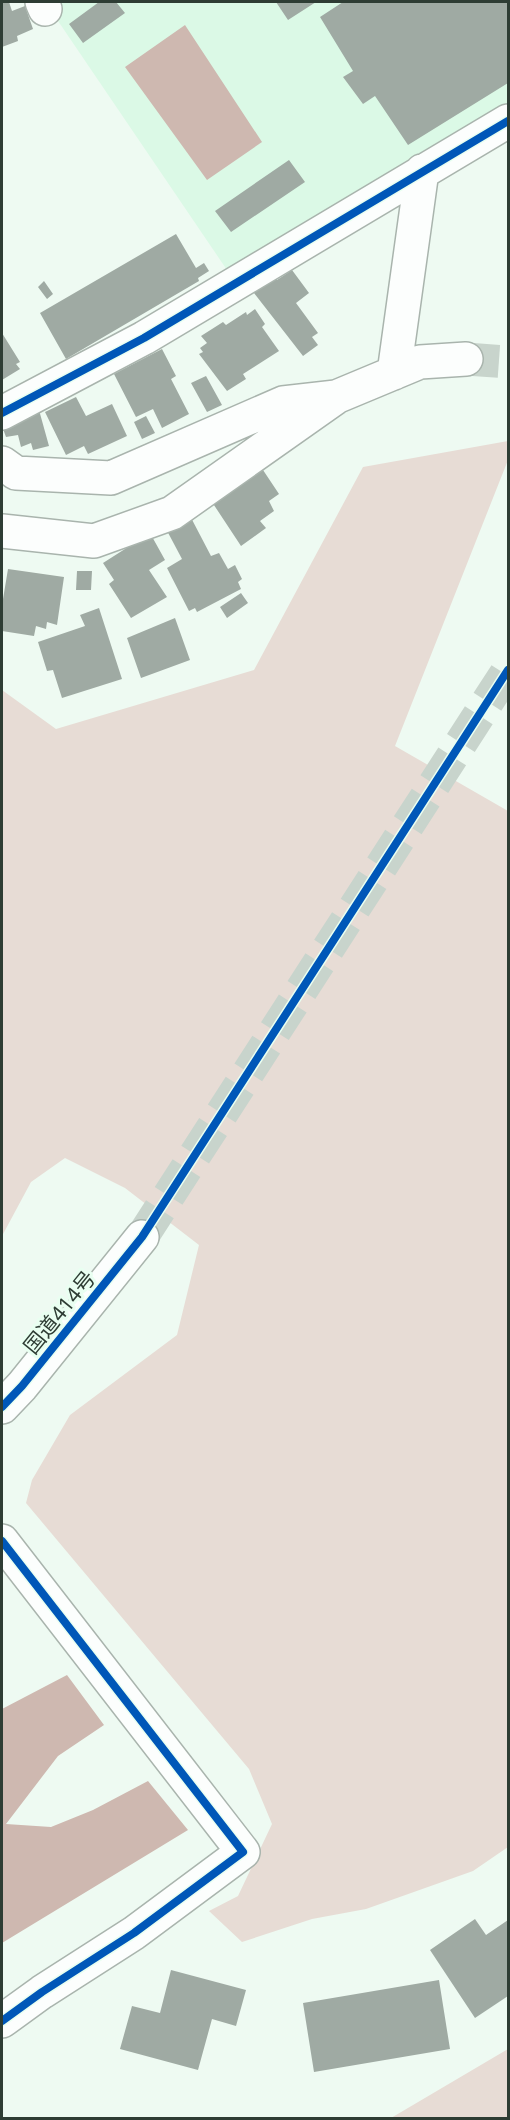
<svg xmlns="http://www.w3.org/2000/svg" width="510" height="2120" font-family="'Noto Sans','Noto Sans JP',sans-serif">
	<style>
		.built { fill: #dbf9e6 }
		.green { fill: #e7dcd5 }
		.water { fill: #ceb8b0 }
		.building { fill: #9faaa3 }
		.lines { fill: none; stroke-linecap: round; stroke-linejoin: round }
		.minor-tunnel { stroke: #c8d4cc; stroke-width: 33; stroke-dasharray: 33 16; stroke-linecap: butt }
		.trunk-tunnel { stroke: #c8d4cc; stroke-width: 33; stroke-dasharray: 33 16; stroke-linecap: butt }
		.minor-casing { stroke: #a9b4ad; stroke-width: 36 }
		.trunk-casing { stroke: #a9b4ad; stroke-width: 36 }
		.minor { stroke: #fcfefd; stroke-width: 33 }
		.trunk { stroke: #fcfefd; stroke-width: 33 }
		.cycleway-casing { stroke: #e9fff1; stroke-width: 11 }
		.cycleway { stroke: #0057b8; stroke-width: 8 }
		.labels { text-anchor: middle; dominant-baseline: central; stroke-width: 6; stroke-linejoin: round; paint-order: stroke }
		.street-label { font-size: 21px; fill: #2e3d34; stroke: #e9fff1 }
	</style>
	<rect width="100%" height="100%" fill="#eefaf2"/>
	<path class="built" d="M51,2h457v102l-281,166 -171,-252z"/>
	<path class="green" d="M508,441v19l-113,286 113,65v1036l-35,24 -107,38 -54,10 -70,23 -33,-31 29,-15 34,-72 -23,-55 -223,-266 6,-23 38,-65 107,-80 22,-90 -74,-57 -60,-30 -34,24 -29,54v-546l54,39 198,-59 109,-203z
		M508,2049v69h-117z"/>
	<path class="water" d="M185,25l77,117 -55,38 -82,-113z
		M67,1675l37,50 -46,31 -52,68 45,3 42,-17 55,-29 40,49 -186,113v-234z"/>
	<path class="building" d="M2,2h7l3,9 13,-5 8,23 -16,7 1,5 -16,6z
		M99,2h17l9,11 -42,30 -14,-19z
		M276,2h40l-28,18z
		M343,2h165v81l-100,62 -33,-49 -12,8 -20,-27 10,-6 -33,-54z
		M289,160l16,22 -74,50 -16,-21z
		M176,234l20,34 8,-5 5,8 -11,7 1,3 -133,78 -26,-46z
		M292,270l17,23 -13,10 22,30 -6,4 6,8 -15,11 -49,-63 21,-17 2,4z
		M44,281l9,13 -6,5 -9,-12z
		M255,309l10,15 -3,3 17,24 -36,23 3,5 -19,12 -28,-37 4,-2 -3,-4 7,-5 -6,-7 22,-14 3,3 20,-13 1,3z
		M2,333l18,29 -4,2 4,5 -18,11z
		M162,349l14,27 -5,3 18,35 -27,14 -9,-19 -17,8 -22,-43z
		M206,376l16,29 -15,7 -16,-29z
		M76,397l10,19 26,-12 15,32 -39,18 -4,-8 -18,9 -21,-43z
		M39,410l10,36 -16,4 -2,-7 -10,4 -3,-12 -12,2 -4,-11z
		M146,416l9,17 -13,6 -8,-17z
		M261,467l18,27 -10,7 5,10 -14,10 6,7 -25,18 -31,-47z
		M188,512l23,44 8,-3 9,16 7,-4 7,14 -4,3 3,7 -44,23 -2,-4 -6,3 -22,-43 15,-9 -17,-32z
		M150,533l15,27 -16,10 18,27 -36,21 -22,-34 5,-4 -11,-17z
		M8,569l56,8 -7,48 -10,-3 -1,7 -10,-3 -2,10 -32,-5v-26z
		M77,571h15l-1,19h-15z
		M241,593l7,10 -21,15 -7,-11z
		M99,608l23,71 -60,19 -9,-28 -6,1 -9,-29 47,-16 -5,-11z
		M175,618l15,42 -49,18 -14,-40z
		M475,1919l11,16 22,-15v76l-33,22 -45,-68z
		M171,1970l75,20 -10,36 -24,-7 -14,51 -78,-21 12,-43 28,7z
		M439,1980l11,69 -136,23 -11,-69z"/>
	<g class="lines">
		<path class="minor-tunnel" d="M466,359l42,3"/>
		<path class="trunk-tunnel" d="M142,1237l366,-567"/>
		<defs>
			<path id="minor" d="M42,2l3,7
				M394,373l28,-202
				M2,413l142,-75 364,-217
				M2,463l14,10 95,5 172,-75 53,-6 84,-35 46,-3
				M2,531l92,10 78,-28 163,-115
				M2,1541l241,311 -109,81 -92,59 -40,29"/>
			<path id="trunk" d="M2,1407l20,-21 120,-149"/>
		</defs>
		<use href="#minor" class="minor-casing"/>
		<use href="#trunk" class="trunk-casing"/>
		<use href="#minor" class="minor"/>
		<use href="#trunk" class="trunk"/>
		<defs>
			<path id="cycleway" d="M2,413l142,-75 364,-217
				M2,1407l20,-21 120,-149 366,-567
				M2,1541l241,311 -109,81 -92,59 -40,29"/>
		</defs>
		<use href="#cycleway" class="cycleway-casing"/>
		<use href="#cycleway" class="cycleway"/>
	</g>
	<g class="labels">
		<g class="street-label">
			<text transform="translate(59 1312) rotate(-51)">国道414号</text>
		</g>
	</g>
	<rect width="510" height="2120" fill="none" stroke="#2e3d34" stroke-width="6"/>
</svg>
